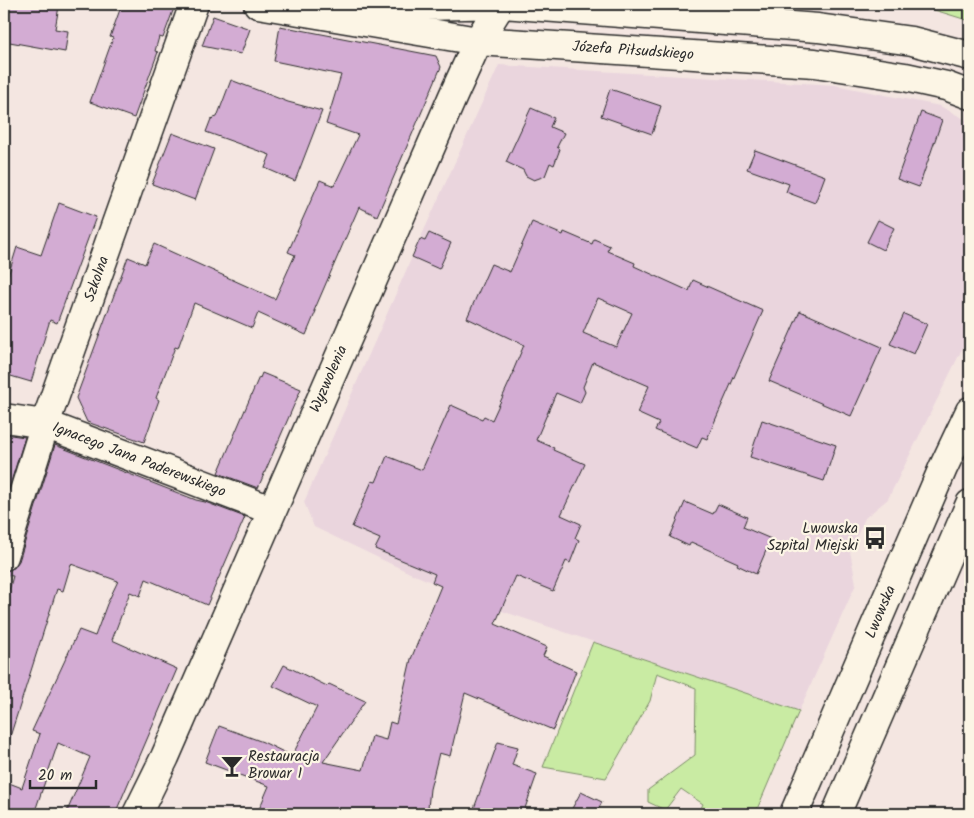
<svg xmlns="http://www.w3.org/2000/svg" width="974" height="818" font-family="Kalam,sans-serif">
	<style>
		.built { fill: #ead5dd }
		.green { fill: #c9eba3; stroke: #7a8b67 }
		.building { fill: #d3acd3; stroke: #2b2b2b; fill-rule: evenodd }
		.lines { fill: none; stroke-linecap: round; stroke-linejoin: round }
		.minor-casing { stroke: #2b2b2b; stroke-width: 31 }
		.major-casing { stroke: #2b2b2b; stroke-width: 31 }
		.minor { stroke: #fcf5e5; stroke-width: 28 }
		.major { stroke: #fcf5e5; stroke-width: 28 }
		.labels { text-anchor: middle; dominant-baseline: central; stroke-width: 4.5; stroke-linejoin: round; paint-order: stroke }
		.street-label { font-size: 15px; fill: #2b2b2b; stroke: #fcf5e5 }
		.poi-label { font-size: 15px; fill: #2b2b2b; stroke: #fcf5e5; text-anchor: end }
	</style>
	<rect width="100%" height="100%" fill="#f4e6e1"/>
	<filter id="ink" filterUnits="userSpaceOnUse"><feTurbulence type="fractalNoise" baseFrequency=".02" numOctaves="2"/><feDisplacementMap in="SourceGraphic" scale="10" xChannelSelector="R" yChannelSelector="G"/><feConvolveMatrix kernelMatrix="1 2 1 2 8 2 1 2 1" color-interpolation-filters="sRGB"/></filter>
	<g filter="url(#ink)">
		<path class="built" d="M499,65l336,20 105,21 30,16v211l-82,166 -23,19 -15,33 6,33 -57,127 -306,-103 -83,-35 -96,-46 -10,-25 108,-245z"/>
		<path class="green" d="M923,4h47v17l-42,-13z
			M593,642l206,69 -44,103h-57l5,-10 -22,-15 -16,21 -17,-8v-12l47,-35 1,-67 -39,-15 -7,28 -44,77 -63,-11z"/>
		<path class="building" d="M4,4h40l15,2 -4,23 13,2 -3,21 -61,-11z
			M122,4h32l20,4 -11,30 -4,-1 -4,14 3,1 -24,66 -44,-16 23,-64 -3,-1z
			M213,16l37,13 -9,25 -39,-8z
			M280,26l156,30 5,11 -64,149 -18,-9 -45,104h2l-10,24 -48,-22 -6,15 -58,-25 -16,45 -3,-1 -19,51 3,2 -15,42 -57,-20 -11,-24 52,-141 17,7 9,-20 121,55 20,-44 -7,-3 32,-72 14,6 24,-51 -32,-11 15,-49 -67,-14z
			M231,80l57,22 34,9 -27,70 -30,-13 5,-13 -64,-23 5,-13 6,-2z
			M610,89l51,17 -9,28 -51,-18z
			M531,108l23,10 -4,9 14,6 -7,14 3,2 -6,16 -4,-2 -5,13 -11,4 -8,-4 -3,-6 -17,-8z
			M921,112l21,8 -23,67 -22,-8z
			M172,133l42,16 -19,51 -43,-16z
			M755,150l70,26 -10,27 -29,-11 3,-8 -42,-15z
			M59,203l37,14 -39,106 -7,-3 -19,62 -27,-8v-85l13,-42 24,8z
			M878,220l16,8 -11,22 -16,-8z
			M532,222l31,13 1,-3 28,12 2,-5 16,7 -3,5 28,12 -1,3 55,25 4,-11 70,31 -56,128 -5,-2 -5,11 -42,-18 4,-7 -22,-10 12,-27 -56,-24 -10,25 2,5 -5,11 -24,-10 -20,47 18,8 -1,2 32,14 -24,51 20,9 -6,14 4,2 -9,23 -4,-2 -13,30 -37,-15 -21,48 52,23 -4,9 33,15 -23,59 -88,-37 -15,63 -11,-3 -9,36 -2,19 -2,-1 -2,7h-167l12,-28 -64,-24 14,-36 44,16 29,14 25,-49 -44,-21 11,-21 43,21 2,-2 36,17 -42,61 40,8 9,-34 14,4 4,-18 6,2 15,-65 30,-73 -9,-4 3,-8 -60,-25 5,-10 -28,-12 20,-46 4,1 11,-26 35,14 29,-65 31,14 2,-3 8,4 22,-48 -1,-1 11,-26 -57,-27 24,-54 19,8zM598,298l34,15 -16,34 -33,-14z
			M429,233l22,10 -12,26 -27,-12 8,-18 5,2z
			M800,311l82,36 -31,69 -82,-35z
			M904,314l23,10 -13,30 -24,-10z
			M262,373l39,16 -43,99 -40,-15 41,-96 1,1z
			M762,420l74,25 -12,36 -74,-24z
			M4,434l21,3 -21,67z
			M55,445l141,55 9,2 40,15 -38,88 -61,-26 -6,17 -10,-4 -18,48 65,29 -62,145h-49l24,-57 -32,-14 -24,71h-30v-33l18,7 18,-54 -8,-3 47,-101 16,6 12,-32 11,-23 -47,-17 -8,27 -6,-2 -49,154 -4,-1v-134l9,-32 -9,-1v-4l10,-3 5,-7z
			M685,502l28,12 5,-10 29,13 -4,10 28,12 -15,35 -19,-9 1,-2 -47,-21 -2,4 -19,-9z
			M498,742l20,5 -6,18 25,9 -14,40h-51z
			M581,792l21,10 -6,12h-27z"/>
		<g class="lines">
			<defs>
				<path id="minor" d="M258,4l220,37 337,22 90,14 41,9 24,9
					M354,8l147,-4 317,24 94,13 58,15
					M4,418l41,6 226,86
					M4,556l41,-132 149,-420
					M137,814l28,-57 288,-661 25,-55 23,-37"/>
				<path id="major" d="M794,814l149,-346 27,-57
					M836,814l134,-310"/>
			</defs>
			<use href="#minor" class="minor-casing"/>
			<use href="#major" class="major-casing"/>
			<use href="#minor" class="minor"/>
			<use href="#major" class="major"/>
		</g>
	</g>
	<defs>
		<symbol id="bus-bare" viewBox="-9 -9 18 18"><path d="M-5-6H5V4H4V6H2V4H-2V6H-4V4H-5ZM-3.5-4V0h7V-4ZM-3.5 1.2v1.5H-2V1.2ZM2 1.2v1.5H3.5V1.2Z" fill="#2b2b2b" stroke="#fcf5e5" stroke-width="2.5" paint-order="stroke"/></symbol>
		<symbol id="bar-bare" viewBox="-9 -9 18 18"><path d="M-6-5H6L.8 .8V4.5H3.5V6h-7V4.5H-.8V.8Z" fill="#2b2b2b" stroke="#fcf5e5" stroke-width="2.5" paint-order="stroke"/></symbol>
	</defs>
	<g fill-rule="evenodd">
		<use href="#bus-bare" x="859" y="522" width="32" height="32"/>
		<use href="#bar-bare" x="216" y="750" width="32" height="32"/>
	</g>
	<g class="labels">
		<g class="street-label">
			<text transform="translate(633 51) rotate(4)">Józefa Piłsudskiego</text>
			<text transform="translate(97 279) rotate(-71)">Szkolna</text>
			<text transform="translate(329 379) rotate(-66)">Wyzwolenia</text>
			<text transform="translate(139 460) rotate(21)">Ignacego Jana Paderewskiego</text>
			<text transform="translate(881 612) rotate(-67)">Lwowska</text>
		</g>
		<g class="poi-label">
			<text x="858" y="529">Lwowska<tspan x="858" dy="17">Szpital Miejski</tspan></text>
			<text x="248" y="757" text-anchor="start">Restauracja<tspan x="248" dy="17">Browar 1</tspan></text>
		</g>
	</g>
	<rect width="974" height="818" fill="none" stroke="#fcf5e5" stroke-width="20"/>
	<rect x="10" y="10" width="954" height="798" fill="none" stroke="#2b2b2b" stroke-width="2" filter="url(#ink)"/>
	<path d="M30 780v8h66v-8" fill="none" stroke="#2b2b2b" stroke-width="2.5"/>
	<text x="38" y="780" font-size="15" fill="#2b2b2b" stroke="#fcf5e5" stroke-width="4" paint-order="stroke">20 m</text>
</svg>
